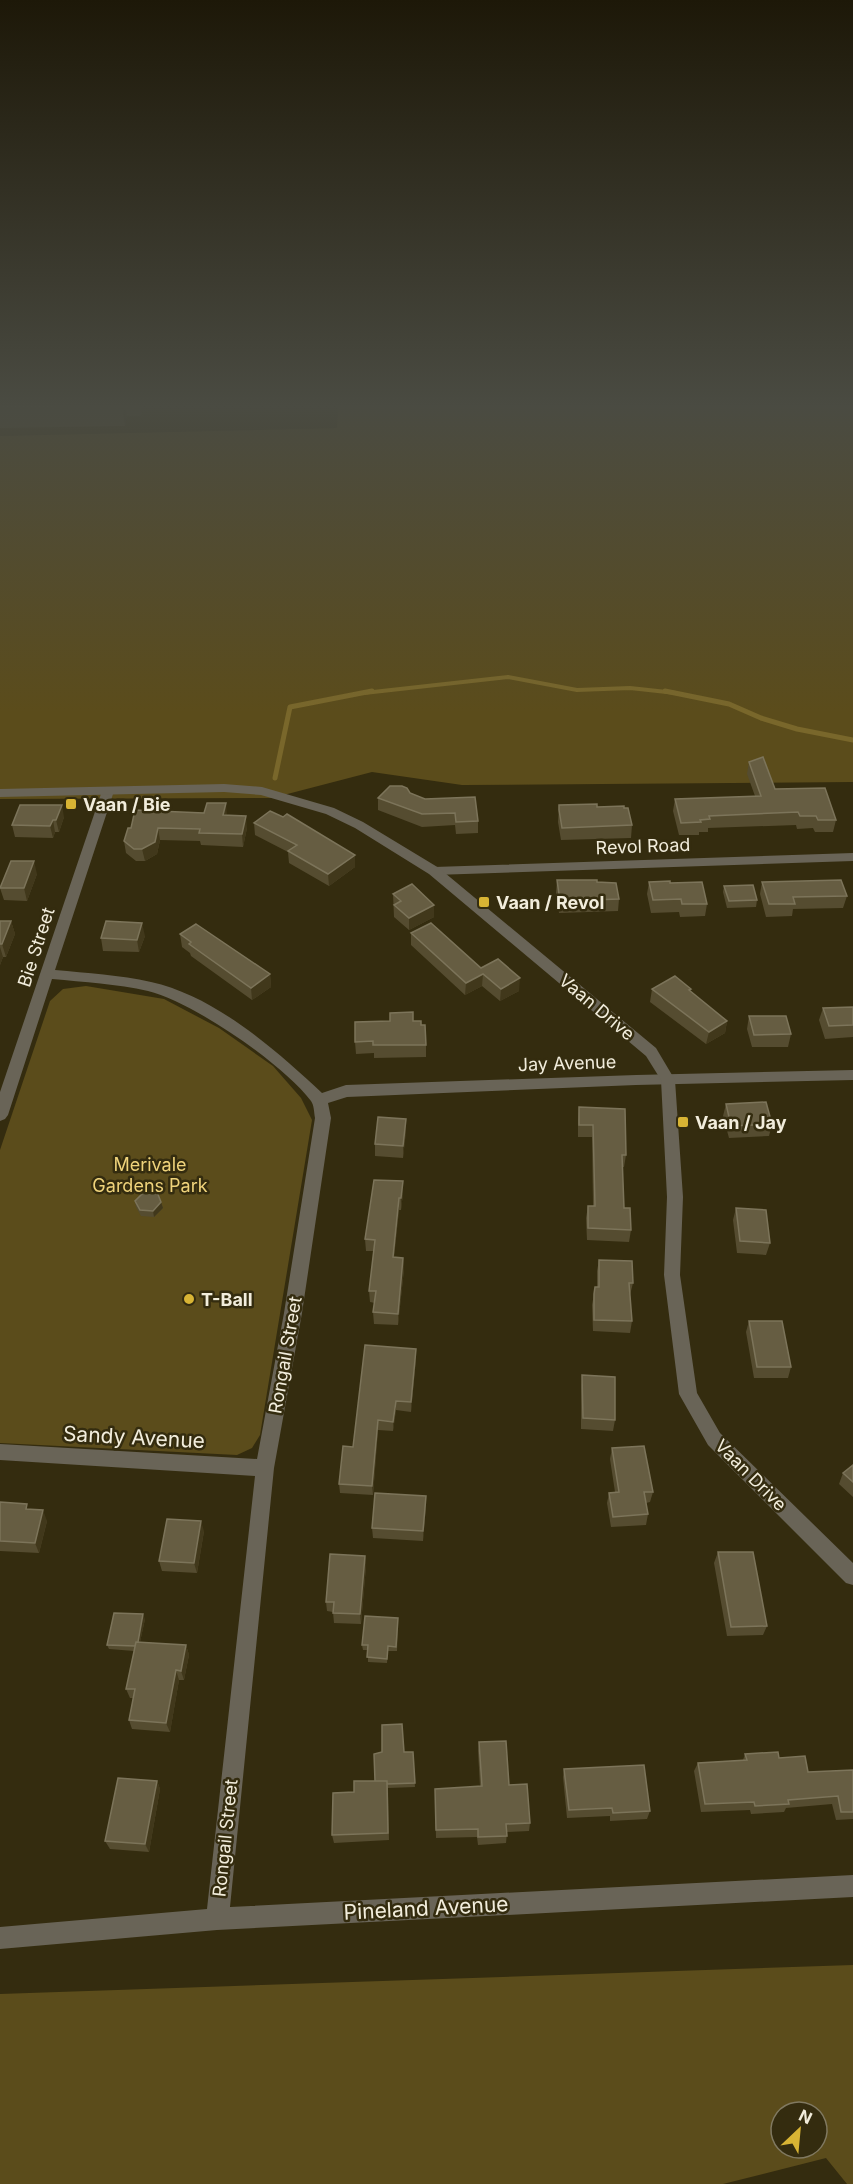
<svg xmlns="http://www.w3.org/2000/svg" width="853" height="2184" font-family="Inter,sans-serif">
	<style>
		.built { fill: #3f340f }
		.green { fill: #5b4c1b; fill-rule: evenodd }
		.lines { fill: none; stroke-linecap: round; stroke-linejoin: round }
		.stream-far1 { stroke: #79672b; stroke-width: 4 }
		.stream { stroke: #79672b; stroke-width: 5 }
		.minor { fill: #696457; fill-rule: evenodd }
		.tertiary { fill: #696457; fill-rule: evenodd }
		.wall { fill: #554c30 }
		.shaded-wall { fill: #41381b }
		.building { fill: #665d42; stroke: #7c745a; stroke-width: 1.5 }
		.poi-dot { fill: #d8b434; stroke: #342c0f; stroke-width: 2 }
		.labels { text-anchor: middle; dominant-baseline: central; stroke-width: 5; stroke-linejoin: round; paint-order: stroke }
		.poi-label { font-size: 18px; font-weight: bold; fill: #f2eddc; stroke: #342c0f; text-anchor: start }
		.street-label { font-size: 18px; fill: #f2eddc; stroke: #342c0f }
		.park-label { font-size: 18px; fill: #efd37b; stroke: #342c0f }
		.near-street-label { font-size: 21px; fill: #f2eddc; stroke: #342c0f }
	</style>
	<rect width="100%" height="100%" fill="#342c0f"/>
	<path class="built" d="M0,406h338l-1,22 -337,8z"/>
	<path class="green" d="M338,406h515v376l-391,3 -90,-13 -100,26 -272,1v-363l337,-8z
		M86,986l78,13 55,29 54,38 28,32 11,22 -52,315 -8,13 -15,7 -237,-12v-293l50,-149 13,-12z
		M853,1965v219h-6l-21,-26 -103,26h-723v-190zM781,2112h36v36h-36z"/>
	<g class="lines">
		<path class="stream-far1" d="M364,693l144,-16 69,13 53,-2 46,5"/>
		<path class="stream" d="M665,691l64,13 32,14 36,11 56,11
			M275,778l15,-71 82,-16"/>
		<path class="minor" d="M108,787l6,4 -59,179c32,3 65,5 96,12 64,14 125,68 171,111l24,-8 290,-10 217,-5v10l-217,5 -289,12 -19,6 3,15 -29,195 -28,155 -44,439 623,-32v22l-636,33 -217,19v-22l207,-18 48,-433 -255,-16v-16l257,15 27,-146 31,-195c-1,-6 -1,-13 -4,-17 -28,-37 -118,-99 -163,-110 -31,-7 -64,-9 -96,-12l-44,136 -3,4 -5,2v-29l102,-301z
			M853,853v8l-419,14 -6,-4 6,-4z"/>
		<path class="tertiary" d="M224,784l38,3 72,21 29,14 76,46 217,180 19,32 8,117 -3,78 17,118 23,40 133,130v22l-7,-2 -138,-138 -29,-51 -15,-119 3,-78 -6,-117 -15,-24 -217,-182 -74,-46 -29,-14 -65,-19 -37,-3 -224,5v-8z"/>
	</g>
	<path class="wall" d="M0,406h143l-2,10h-14l-2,10 -125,2z
		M749,762l26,27 61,31 -3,12h-18l-2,-4 -16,1 -1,-4 -88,3v4h-9v3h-20l-6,-24 2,-12 80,-3 -8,-22z
		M410,793l68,28v12l-22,1 -1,-9 -33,2 -44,-17v-12z
		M559,805l38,2 35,18 -1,13 -70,2 -3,-18z
		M227,815l20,13 -4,19 -42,-2 -1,-4 -40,-1 -3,14 -12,7h-9l-10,-8 -2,-12 4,-13z
		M64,817l-5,15h-4l-2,6 -38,-1 -3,-12z
		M254,823l101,32v12l-26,19 -40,-23 -1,-11 -33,-17z
		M37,874l-10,27 -23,-1 -4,-12z
		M557,880l40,2 22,17 -1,12 -59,2 -3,-20z
		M649,882l21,1 37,21 -2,12 -25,1 -1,-5 -28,1 -4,-19z
		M762,882l85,14 -4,12 -50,1 -1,7 -26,1 -6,-23z
		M724,886l33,14 -1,7 -29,1 -4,-16z
		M393,894l41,23 -25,13 -15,-13z
		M0,921h11l4,13 -9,23h-3l-3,8z
		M411,933l70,35 38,23 -19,10 -18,-15 -17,9 -54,-50z
		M180,934l90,40 1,13 -19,13 -61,-44 -1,-3 -8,-6z
		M145,936l-6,16 -36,-1 -2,-13z
		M652,989l38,2 37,30 -2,12 -19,11 -56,-42z
		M853,1007v30l-28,2 -6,-19 4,-12z
		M749,1016l42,18 -3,13h-36l-5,-18z
		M413,1021l8,4 5,20v12l-52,1v-5l-18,1 -1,-12z
		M726,1104l46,20 -3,12 -40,2 -6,-22z
		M579,1107l47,48 -2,12h-2l2,41 7,22 -2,12 -42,-2 -1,-22 2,-12h5l-1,-69h-14v-18z
		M406,1119v12l-3,27 -28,-2v-12z
		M403,1193l-2,17h-2l-5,47 9,1 1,11 -6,56 -24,-1 -1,-12 2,-9 -5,-1 -1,-11 5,-40h-8l-1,-12z
		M135,1201l26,1 2,6 -9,9 -13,-1 -5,-9z
		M736,1208l34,35 -4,12 -29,-2 -4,-33z
		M599,1260l34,23 -3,12 2,26 -2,12 -37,-2 -1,-26 2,-11 3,-7v-16z
		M749,1321l42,46 -3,11h-34l-8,-46z
		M416,1349v10l-5,53 -15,-2 -3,21 -15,-1 -5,65 -33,-2 -1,-9 14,-37z
		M582,1375l33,45 -2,11 -32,-2v-42z
		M612,1448l41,44 -3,10 -4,1 2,11 -2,11 -35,2 -4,-24 2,-10 6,-1 -5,-33z
		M853,1465v32l-14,-13 4,-11z
		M0,1502l30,8 17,11 -8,32 -39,-2z
		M426,1506l-3,35 -50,-3 -1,-10z
		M204,1531l-7,42 -35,-2 -3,-10z
		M718,1552l49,74 -4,9 -36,1 -13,-73z
		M365,1556l1,10 -5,58 -27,-1 -1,-11 -6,-1 -1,-9z
		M145,1619l-5,23 46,3 3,10 -5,25h-5l-9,52 -38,-3 -3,-9 4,-22h-3l-4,-9 8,-38 -25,-2 -2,-4z
		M398,1623l-1,28h-9l-1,12 -19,-1v-12h-5l-1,-5z
		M479,1742l30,43 21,38 -1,8 -22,1 -1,11 -28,2 -1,-8 -41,1 -1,-41 45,-11 -2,-35z
		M404,1752h9l2,35 -27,1 1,52 -55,3 -2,-8 22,-43 21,-11z
		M745,1754l34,4 29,14 45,-2v49l-17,1 -4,-16 -46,4 -2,4 -33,2 -1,-4 -49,2 -7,-41 4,-8 45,-3z
		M564,1769l86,42 -3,8 -37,2v-5l-43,2 -4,-41z
		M157,1781l3,8 -11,63 -39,-3 -5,-8z"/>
	<path class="shaded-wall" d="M122,406h4l1,10 -2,10z
		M140,406h3l-2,10z
		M226,803l1,13 -4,-1z
		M62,805l2,12 -5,15 -3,-12z
		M246,816l1,12 -4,19 -1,-13z
		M53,820l2,12 -2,6 -3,-12z
		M158,828l2,12 -3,14 -12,7 -3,-12z
		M355,855v12l-26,19 -1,-12z
		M34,861l3,13 -10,27 -3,-13z
		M434,905v12l-25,13v-12z
		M11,921l4,13 -9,23 -4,-13z
		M142,923l3,13 -6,16 -2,-12z
		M0,947l3,10 -3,8z
		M270,974l1,13 -19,13 -1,-12z
		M483,974l-1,12 -17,9 1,-12z
		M520,978l-1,13 -19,10 1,-12z
		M727,1021l-2,12 -19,11 3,-12z
		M406,1119v12l-3,27v-12z
		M403,1181v12l-2,17v-12z
		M399,1198v12l-6,59v-12z
		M161,1202l2,6 -9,9 -1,-6z
		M403,1258l1,11 -6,56v-11z
		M416,1349v10l-5,53v-10z
		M396,1401v9l-3,21v-9z
		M378,1420v10l-5,65 -1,-9z
		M426,1496v10l-3,35v-10z
		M43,1510l4,11 -8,32 -4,-10z
		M201,1521l3,10 -7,42 -3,-10z
		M365,1556l1,10 -5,58 -1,-10z
		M143,1614l2,5 -7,32 -1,-5z
		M186,1645l3,10 -5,25 -3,-9z
		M176,1670l3,10 -9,52 -4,-9z
		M157,1781l3,8 -11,63 -4,-8z"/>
	<path class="building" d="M0,406h52l-52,1z
		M763,757l12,32 50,-1 11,32h-18l-2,-4h-16l-2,-4 -89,4 1,3 -10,1 1,2 -20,1 -6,-24 86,-3 -12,-34z
		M390,786h12l5,2 3,5 15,6 50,-2 3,24 -22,1 -1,-9 -33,1 -44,-16z
		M207,803h19l-3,12 23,1 -4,18 -43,-1 1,-4 -42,-1 -3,14 -13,7h-8l-10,-8 4,-13h3l4,-18 69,3z
		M597,804v3l27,-1v2h4l4,17 -70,3 -3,-18v-5z
		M20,805h42l-6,15h-3l-3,6 -38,-1z
		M270,811l13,6 4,-3 68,41 -27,19 -40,-23 9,-6 -43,-22z
		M11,861h23l-10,27h-24z
		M557,880h40v2l19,1 3,16 -59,2z
		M841,880l6,16 -54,1 2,7h-26l-7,-22z
		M670,881v2l32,-1 5,22h-25l-1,-5 -28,1 -4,-18z
		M412,884l22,21 -25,13 -15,-13 7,-4 -8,-7z
		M753,885l4,15 -28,1 -5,-15z
		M0,921h11l-9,23h-2z
		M106,921l36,2 -5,17 -36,-2z
		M431,923l50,45 17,-9 22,19 -19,11 -18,-15 -17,9 -55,-50z
		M196,924l74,50 -19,14 -62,-44 2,-2 -11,-8z
		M675,976l16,13 -2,1 38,31 -18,11 -57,-43z
		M853,1007v18l-24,1 -6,-18z
		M413,1012v9h8v4h4l1,20h-53v-4l-18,1v-20l35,-1v-8z
		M749,1016h37l5,18 -37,1z
		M766,1102l6,22 -41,2 -5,-22z
		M579,1107l46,2 1,46h-4l2,53h6l1,22 -43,-2v-22h7l-2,-81h-14z
		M378,1117l28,2 -3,27 -28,-2z
		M374,1180l29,1 -2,17h-2l-6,59 10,1 -5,56 -25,-2 3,-21h-7l6,-51 -10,-1z
		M144,1192h13l4,10 -8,9 -13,-1 -5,-9z
		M736,1208l30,2 4,33 -30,-2z
		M599,1260l33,1 1,22h-4l3,38 -38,-1v-26l1,-7h4z
		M749,1321h33l9,46h-34z
		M365,1345l51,4 -5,53 -15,-1 -3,21 -15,-2 -6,66 -33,-2 4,-38 10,1z
		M582,1375l33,2v43l-32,-2z
		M644,1446l9,46h-9l4,22 -35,3 -4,-24 10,-1 -7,-44z
		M853,1465v17l-10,-9z
		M375,1493l51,3 -3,35 -51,-3z
		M0,1502l27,2 -1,5 17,1 -8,33 -35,-2z
		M167,1519l34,2 -7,42 -35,-2z
		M718,1552h35l14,74 -36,1z
		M330,1554l35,2 -5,58 -27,-1 1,-11h-8z
		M114,1613l29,1 -5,28h-2l-1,4 -28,-1z
		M365,1616l33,2 -2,29 -8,-1 -1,13 -20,-2 1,-12h-6z
		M136,1642l50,3 -5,26 -5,-1 -10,53 -37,-3 6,-31h-9z
		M402,1724l2,28h9l2,31 -28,1v-3h-12l-1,-27 8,-2v-27z
		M506,1741l3,44 18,-1 3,39 -24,1 1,12 -29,1v-8l-42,1 -1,-41 47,-3 -3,-44z
		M778,1752l1,6 26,-2 3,16 45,-2v42h-12l-3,-16 -50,4 1,4 -34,2 -1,-4 -49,2 -7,-41 49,-3 -2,-6z
		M644,1765l6,46 -37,2 -1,-5 -43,2 -5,-41z
		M118,1778l39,3 -12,63 -40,-3z
		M354,1781h33l1,52 -56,2 1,-42 21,-1z"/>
	<linearGradient id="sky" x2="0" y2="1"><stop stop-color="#1d1808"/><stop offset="0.57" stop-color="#4a4b42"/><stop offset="1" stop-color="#4a4b42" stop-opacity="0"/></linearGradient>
	<rect width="853" height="712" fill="url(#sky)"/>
	<g class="poi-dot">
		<rect x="65" y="798" width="12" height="12" rx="3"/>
		<rect x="478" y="896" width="12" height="12" rx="3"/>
		<rect x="677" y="1116" width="12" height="12" rx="3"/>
		<circle cx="189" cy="1299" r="6"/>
	</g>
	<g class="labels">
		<g class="poi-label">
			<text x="83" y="804">Vaan / Bie</text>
			<text x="496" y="902">Vaan / Revol</text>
			<text x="695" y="1122">Vaan / Jay</text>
			<text x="201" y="1299">T-Ball</text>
		</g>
		<g class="street-label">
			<text transform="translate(643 846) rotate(-2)">Revol Road</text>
			<text transform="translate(36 947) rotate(-72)">Bie Street</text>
			<text transform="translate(597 1007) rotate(40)">Vaan Drive</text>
			<text transform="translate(567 1063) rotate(-2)">Jay Avenue</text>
			<text transform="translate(285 1355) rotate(-80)">Rongail Street</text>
			<text transform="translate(751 1475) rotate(45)">Vaan Drive</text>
			<text transform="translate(225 1838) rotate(-84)">Rongail Street</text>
		</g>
		<g class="park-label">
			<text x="150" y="1164">Merivale<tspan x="150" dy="21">Gardens Park</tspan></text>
		</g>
		<g class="near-street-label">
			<text transform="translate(134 1437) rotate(3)">Sandy Avenue</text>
			<text transform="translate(426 1908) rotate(-3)">Pineland Avenue</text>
		</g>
	</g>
	<g transform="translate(799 2130) rotate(26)"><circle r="28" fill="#342c0f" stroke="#807961" stroke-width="1.5"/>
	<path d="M0-4.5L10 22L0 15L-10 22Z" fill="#d8b434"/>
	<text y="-9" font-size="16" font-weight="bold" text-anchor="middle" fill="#f2eddc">N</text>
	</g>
</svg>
